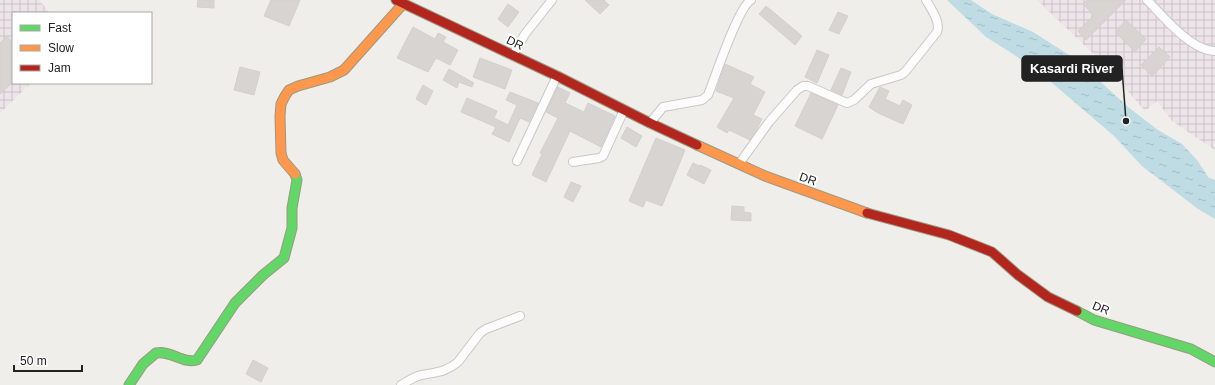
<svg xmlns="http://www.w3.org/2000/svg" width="1215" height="385" font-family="Arial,sans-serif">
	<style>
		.industrial { fill: url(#industrial-grid) }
		.water { fill: url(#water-ripples) }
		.building { fill: #d7d4d2; stroke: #d3d0cc }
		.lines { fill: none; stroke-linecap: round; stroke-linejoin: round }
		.street-casing { stroke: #c9c8c7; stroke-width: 10 }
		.fast-casing { stroke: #999a82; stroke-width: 11 }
		.slow-casing { stroke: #999a82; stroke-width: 11 }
		.jam-casing { stroke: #999a82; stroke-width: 11 }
		.street { stroke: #fdfcfc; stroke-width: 8 }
		.fast { stroke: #63d668; stroke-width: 9 }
		.slow { stroke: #ff974d; stroke-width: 9 }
		.jam { stroke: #b3261e; stroke-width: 9 }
		.labels { text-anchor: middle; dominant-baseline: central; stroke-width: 4; stroke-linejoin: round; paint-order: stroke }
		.street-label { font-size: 12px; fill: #222; stroke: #fff }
		.leader { fill: none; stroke: #222; stroke-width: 1.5 }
		.callout-dot { fill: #222; stroke: #fff; stroke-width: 1.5 }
		.callout { fill: #222; stroke: #222; stroke-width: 1.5 }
		.callout-label { font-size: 13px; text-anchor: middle; font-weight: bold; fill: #fff }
	</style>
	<defs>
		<pattern id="industrial-grid" width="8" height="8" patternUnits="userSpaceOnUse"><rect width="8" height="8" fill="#ede4e9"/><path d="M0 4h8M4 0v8" fill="none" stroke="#cbc3c8"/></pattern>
		<pattern id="water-ripples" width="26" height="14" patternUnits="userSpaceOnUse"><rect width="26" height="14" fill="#bfdbe3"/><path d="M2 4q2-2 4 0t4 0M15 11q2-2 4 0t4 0" fill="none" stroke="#a4bcc2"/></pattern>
	</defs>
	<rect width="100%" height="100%" fill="#f0eeeb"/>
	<path class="industrial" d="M0,0h39l11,13h-37v70h18l-31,30z
		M1037,0h178v150l-43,-29 -15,-20 -12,10 -40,-46z"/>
	<path class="water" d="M947,0h24l21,14 41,18 44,28 51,47 30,23 24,14 15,16 12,18 6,2v39l-17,-10 -56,-43 -28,-30 -70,-60 -31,-22 -27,-17z"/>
	<path class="building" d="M198,0h16v8l-17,-1z
		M271,0h29l-11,26 -25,-10z
		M585,0h19l5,5 -9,9z
		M1087,0h39l-40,40 -8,-9 16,-16 -11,-11z
		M508,4l11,8 -11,15 -10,-8z
		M766,6l36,30 -7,9 -36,-31z
		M838,12l10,4 -9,18 -10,-4z
		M1126,20l20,19 -11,13 -20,-20z
		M413,27l22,12 3,-6 8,4 -3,5 15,8 -8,15 -14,-7 -8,14 -31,-14z
		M7,36l6,7 -3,3 3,3v33l-13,12v-51z
		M1159,47l11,10 -18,19 -11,-11z
		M817,50l12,5 -12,28 -12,-6z
		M480,58l32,12 -7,19 -32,-12z
		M725,64l29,13 -4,7 15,8 -12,23 9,4 -5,10 -7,11 -21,-10 -2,3 -10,-6 17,-29 -18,-7z
		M240,67l20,5 -6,23 -20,-5z
		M841,68l10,4 -9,23 -11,-5z
		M449,69l25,14 -2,4 -13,-5 -2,6 -14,-8z
		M423,85l10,6 -7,14 -10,-6z
		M558,87l12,6 -5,10 19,9 4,-9 27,13 -14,31 -31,-16 -24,51 -14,-7 10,-21 -2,-1 18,-35 -12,-6z
		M880,87l9,4 -4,8 15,7 3,-6 9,5 -9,19 -25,-11 -9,-6z
		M510,92l28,11 -9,19 -9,-4 -11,24 -17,-8 4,-7 -35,-15 6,-14 30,13 -3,7 14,7 9,-20 -11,-5z
		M811,93l27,12 -16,34 -27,-13z
		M627,127l15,9 -6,11 -15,-9z
		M656,138l29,12 -23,56 -16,-6 -3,7 -14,-6z
		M693,163l6,3 1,-1 11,5 -7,14 -17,-9z
		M571,182l10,4 -8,16 -9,-5z
		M732,206l12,1v5l7,1v8l-20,-1z
		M253,360l15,8 -7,14 -15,-8z"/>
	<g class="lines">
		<defs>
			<path id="street" d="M1147,0c16,16 44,51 68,51
				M513,55l12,-21 27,-34
				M650,123l13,-16 39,-7 6,-5c7,-17 30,-88 43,-95
				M517,161l40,-85
				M573,162l26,-4 4,-2 21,-46
				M739,164l30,-42 28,-32 6,-4h5l39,17 7,-3 17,-16 30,-9 4,-3 32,-40c4,-10 -6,-23 -11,-32
				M401,385c7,-4 14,-9 21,-10 15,-3 24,-3 36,-13l22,-29 6,-4 34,-13"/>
			<path id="fast" d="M1077,311l17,9 97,29 24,13
				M129,385l14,-21 13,-11c15,-3 26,11 41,7l38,-57 28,-28 21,-17 8,-30v-20l5,-28 -2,-6"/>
			<path id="slow" d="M697,145l68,31 102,37
				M295,174l-12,-14 -2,-7 -1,-37 1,-12 4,-8 4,-6 9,-4 32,-9 14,-7 59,-66"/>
			<path id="jam" d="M396,0l161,76 93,47 47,22
				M867,213l82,22 43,17 26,23 30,22 29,14"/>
		</defs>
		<use href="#street" class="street-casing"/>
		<use href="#fast" class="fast-casing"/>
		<use href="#slow" class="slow-casing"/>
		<use href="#jam" class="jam-casing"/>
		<use href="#street" class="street"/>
		<use href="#fast" class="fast"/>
		<use href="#slow" class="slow"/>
		<use href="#jam" class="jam"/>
	</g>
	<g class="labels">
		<g class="street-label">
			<text transform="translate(515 43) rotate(26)">DR</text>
			<text transform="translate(808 179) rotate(19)">DR</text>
			<text transform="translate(1101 308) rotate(21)">DR</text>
		</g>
	</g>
	<path class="leader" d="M1126 121L1122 69"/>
	<circle class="callout-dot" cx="1126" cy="121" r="4"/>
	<rect class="callout" x="1022" y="56" width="100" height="25" rx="4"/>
	<g class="callout-label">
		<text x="1072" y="73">Kasardi River</text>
	</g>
	<rect x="12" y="12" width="140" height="72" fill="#ffffff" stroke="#a7a7a7"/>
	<rect x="20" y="25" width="20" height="6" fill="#63d668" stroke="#a7a7a7"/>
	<text x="48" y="32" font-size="12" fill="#222222">Fast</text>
	<rect x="20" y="45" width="20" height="6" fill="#ff974d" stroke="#a7a7a7"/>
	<text x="48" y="52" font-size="12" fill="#222222">Slow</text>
	<rect x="20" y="65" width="20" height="6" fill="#b3261e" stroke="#a7a7a7"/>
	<text x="48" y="72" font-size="12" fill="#222222">Jam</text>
	<path d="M14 365v6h68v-6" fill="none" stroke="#222222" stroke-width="2"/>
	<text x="20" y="365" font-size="12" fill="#222222" stroke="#ffffff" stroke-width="3" paint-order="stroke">50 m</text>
</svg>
